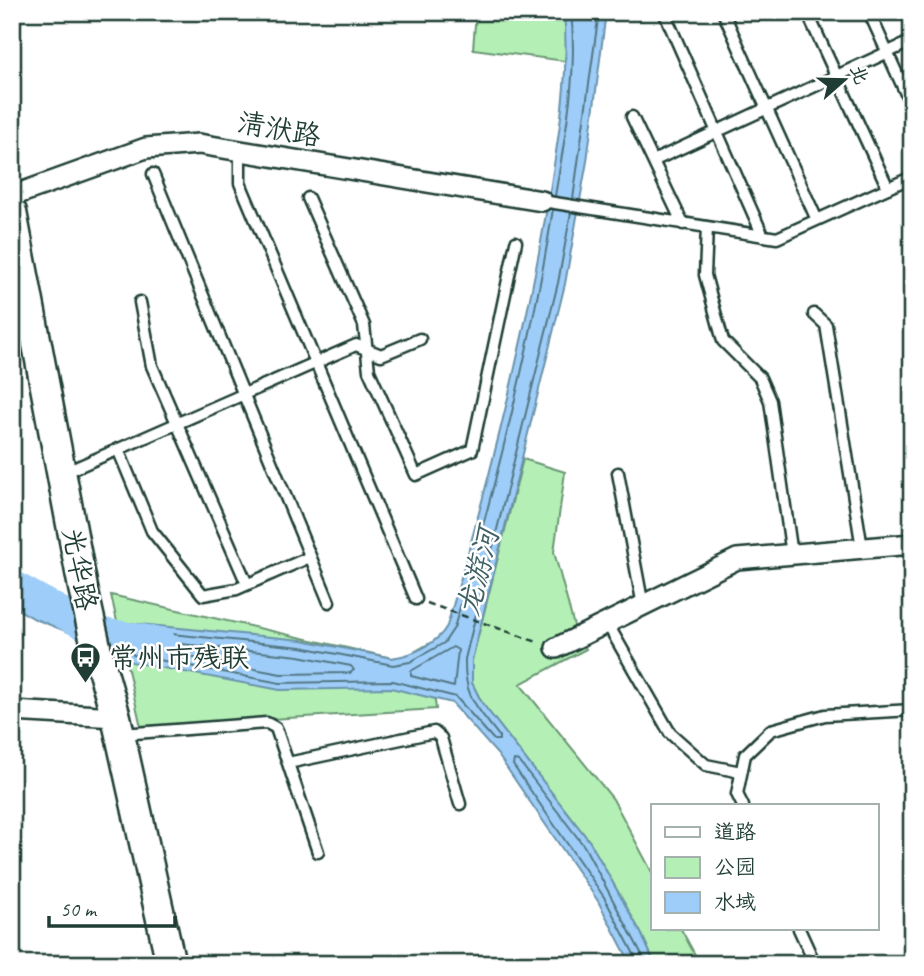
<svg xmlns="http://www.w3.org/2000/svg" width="924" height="976" font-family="Caveat,'LXGW WenKai TC',sans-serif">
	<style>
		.green { fill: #b4f0b5; stroke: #6a9674; stroke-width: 2 }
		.water { fill: #9ecdf9; stroke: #6b93aa; stroke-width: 2 }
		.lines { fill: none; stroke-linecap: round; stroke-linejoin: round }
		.shore { stroke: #527783; stroke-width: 2 }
		.river { stroke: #9ecdf9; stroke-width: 30 }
		.service-casing { stroke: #1f3d34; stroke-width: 15 }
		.minor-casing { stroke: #1f3d34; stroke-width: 24 }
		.secondary-casing { stroke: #1f3d34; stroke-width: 33 }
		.path { stroke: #1f3d34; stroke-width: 2.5; stroke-dasharray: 7 5; stroke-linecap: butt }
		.service { stroke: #fff; stroke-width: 10 }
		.minor { stroke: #fff; stroke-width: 19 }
		.secondary { stroke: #fff; stroke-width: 28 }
		.labels { text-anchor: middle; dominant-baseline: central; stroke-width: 5; stroke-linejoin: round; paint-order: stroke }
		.street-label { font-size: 28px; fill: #1f3d34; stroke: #fff }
		.poi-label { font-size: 28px; fill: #1f3d34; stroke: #fff; text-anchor: start }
		.water-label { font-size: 30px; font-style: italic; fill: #3f6165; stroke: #fff }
	</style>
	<rect width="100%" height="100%" fill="#fff"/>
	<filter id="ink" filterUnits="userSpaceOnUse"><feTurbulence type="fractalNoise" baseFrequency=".0143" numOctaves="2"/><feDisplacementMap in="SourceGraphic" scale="14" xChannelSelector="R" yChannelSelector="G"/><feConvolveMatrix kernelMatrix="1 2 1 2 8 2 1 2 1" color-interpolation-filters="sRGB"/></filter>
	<g filter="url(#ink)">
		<path class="green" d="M476,12h97l-8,49 -92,-12z
			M523,459l42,13 -11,80 20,74 12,23 -66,35 93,115 40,75v55h28l19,35h-45l-14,-31 -51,-91 -108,-139 -10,-20v-23z
			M111,595l281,63 15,-2 21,-12 8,65 -295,18z"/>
		<path class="water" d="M564,12h42l-19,149 -22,123 -93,376v23l10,20 108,139 51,91 14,31h-24l-33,-63 -100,-146 -46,-52 -61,-15 -111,2 -154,-29 -9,-39 185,18 90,18c21,-3 45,-14 55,-32 41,-139 77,-281 101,-424 10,-61 22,-127 16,-190z
			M12,571l48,26 11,36 -36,-14 -23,-13z"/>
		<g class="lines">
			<path class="shore" d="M555,196c10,-59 23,-123 16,-184
				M573,199l26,-187
				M553,209c-22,140 -59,283 -99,419l-10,15 -34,19 -17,3 -92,-18 -170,-17 -4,4 6,21 147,28 113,-2 63,16 38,43h5v-4c-22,-29 -35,-38 -34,-77l93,-376 13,-71
				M12,579l41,22 5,16 -5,2 -41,-18
				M142,640l157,16 52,10 3,4 -4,3 -69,1 -140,-26 -2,-5z
				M453,647l5,3 -4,37 -43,-11v-5z
				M637,964l-1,-6 -32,-61 -91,-132 1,-5 5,1 65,85 63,118"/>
			<path class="river" d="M12,585l85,47 64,10"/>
			<defs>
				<path id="service" d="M664,12l99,224
					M723,12l94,208
					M807,12l81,176
					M869,12l43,95
					M632,117l51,107
					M240,150v33l176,416
					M653,161l259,-120
					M153,174l176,428
					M308,198l56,127 5,46 47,104 56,-25 44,-208
					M542,201l235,37 135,-61
					M707,227l-2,48 18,66 37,37 10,23 22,154
					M140,302l12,64 95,218
					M814,314l12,11 36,223
					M118,449l34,82 51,64 34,-6 73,-32
					M64,473l292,-128 25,10 39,-16
					M618,473l25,133
					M607,623l63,110 36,32 35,7
					M122,734l145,-11 9,5 42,124
					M288,763l146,-31 7,6 19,66
					M743,806l-6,-12 8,-39 26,-25 54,-15 87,-5
					M799,929l16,35"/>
				<path id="minor" d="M12,196l134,-48 53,-4 343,57
					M556,648l181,-89 175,-15
					M12,711l104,6"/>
				<path id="secondary" d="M12,212l71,376 14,63 19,66 55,247"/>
			</defs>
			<use href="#service" class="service-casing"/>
			<use href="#minor" class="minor-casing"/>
			<use href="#secondary" class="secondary-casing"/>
			<path class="path" d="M427,603l113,40"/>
			<use href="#service" class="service"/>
			<use href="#minor" class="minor"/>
			<use href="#secondary" class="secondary"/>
		</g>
	</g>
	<defs>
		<symbol id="bus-pin" viewBox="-11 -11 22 30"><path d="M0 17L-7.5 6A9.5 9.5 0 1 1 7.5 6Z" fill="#1f3d34" stroke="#fff"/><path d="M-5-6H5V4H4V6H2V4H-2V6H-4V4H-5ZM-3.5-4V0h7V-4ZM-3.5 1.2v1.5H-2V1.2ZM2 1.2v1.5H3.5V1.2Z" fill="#fff"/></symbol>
	</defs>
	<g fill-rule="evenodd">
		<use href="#bus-pin" x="68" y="640" width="35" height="47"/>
	</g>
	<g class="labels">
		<g class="street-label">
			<text transform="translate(279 129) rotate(10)">清洑路</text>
			<text transform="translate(80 569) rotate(79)">光华路</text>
		</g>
		<g class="poi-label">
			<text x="109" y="657">常州市残联</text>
		</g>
		<g class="water-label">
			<text transform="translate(478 572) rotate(-76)">龙游河</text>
		</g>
	</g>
	<rect width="924" height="976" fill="none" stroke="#fff" stroke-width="42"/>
	<rect x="21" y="21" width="882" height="934" fill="none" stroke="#1f3d34" stroke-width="2.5" filter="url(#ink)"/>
	<rect x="651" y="804" width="228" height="126" fill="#ffffff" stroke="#a5b1ae" stroke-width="2"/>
	<rect x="665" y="827" width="35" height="10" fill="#ffffff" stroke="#a5b1ae" stroke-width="2"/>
	<text x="714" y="839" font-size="21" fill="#1f3d34">道路</text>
	<rect x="665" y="857" width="35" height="21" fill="#b4f0b5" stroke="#a5b1ae" stroke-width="2"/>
	<text x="714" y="874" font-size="21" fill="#1f3d34">公园</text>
	<rect x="665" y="892" width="35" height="21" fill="#9ecdf9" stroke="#a5b1ae" stroke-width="2"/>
	<text x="714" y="909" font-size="21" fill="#1f3d34">水域</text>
	<g transform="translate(844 80) rotate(70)" stroke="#ffffff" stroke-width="5" paint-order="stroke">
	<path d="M0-5L12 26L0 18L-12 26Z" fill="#1f3d34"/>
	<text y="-10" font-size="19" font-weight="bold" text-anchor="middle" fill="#1f3d34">北</text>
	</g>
	<path d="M49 916v10h126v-10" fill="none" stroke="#1f3d34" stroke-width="3.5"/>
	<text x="60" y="916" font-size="21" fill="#1f3d34" stroke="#ffffff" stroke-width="5" paint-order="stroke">50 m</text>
</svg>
